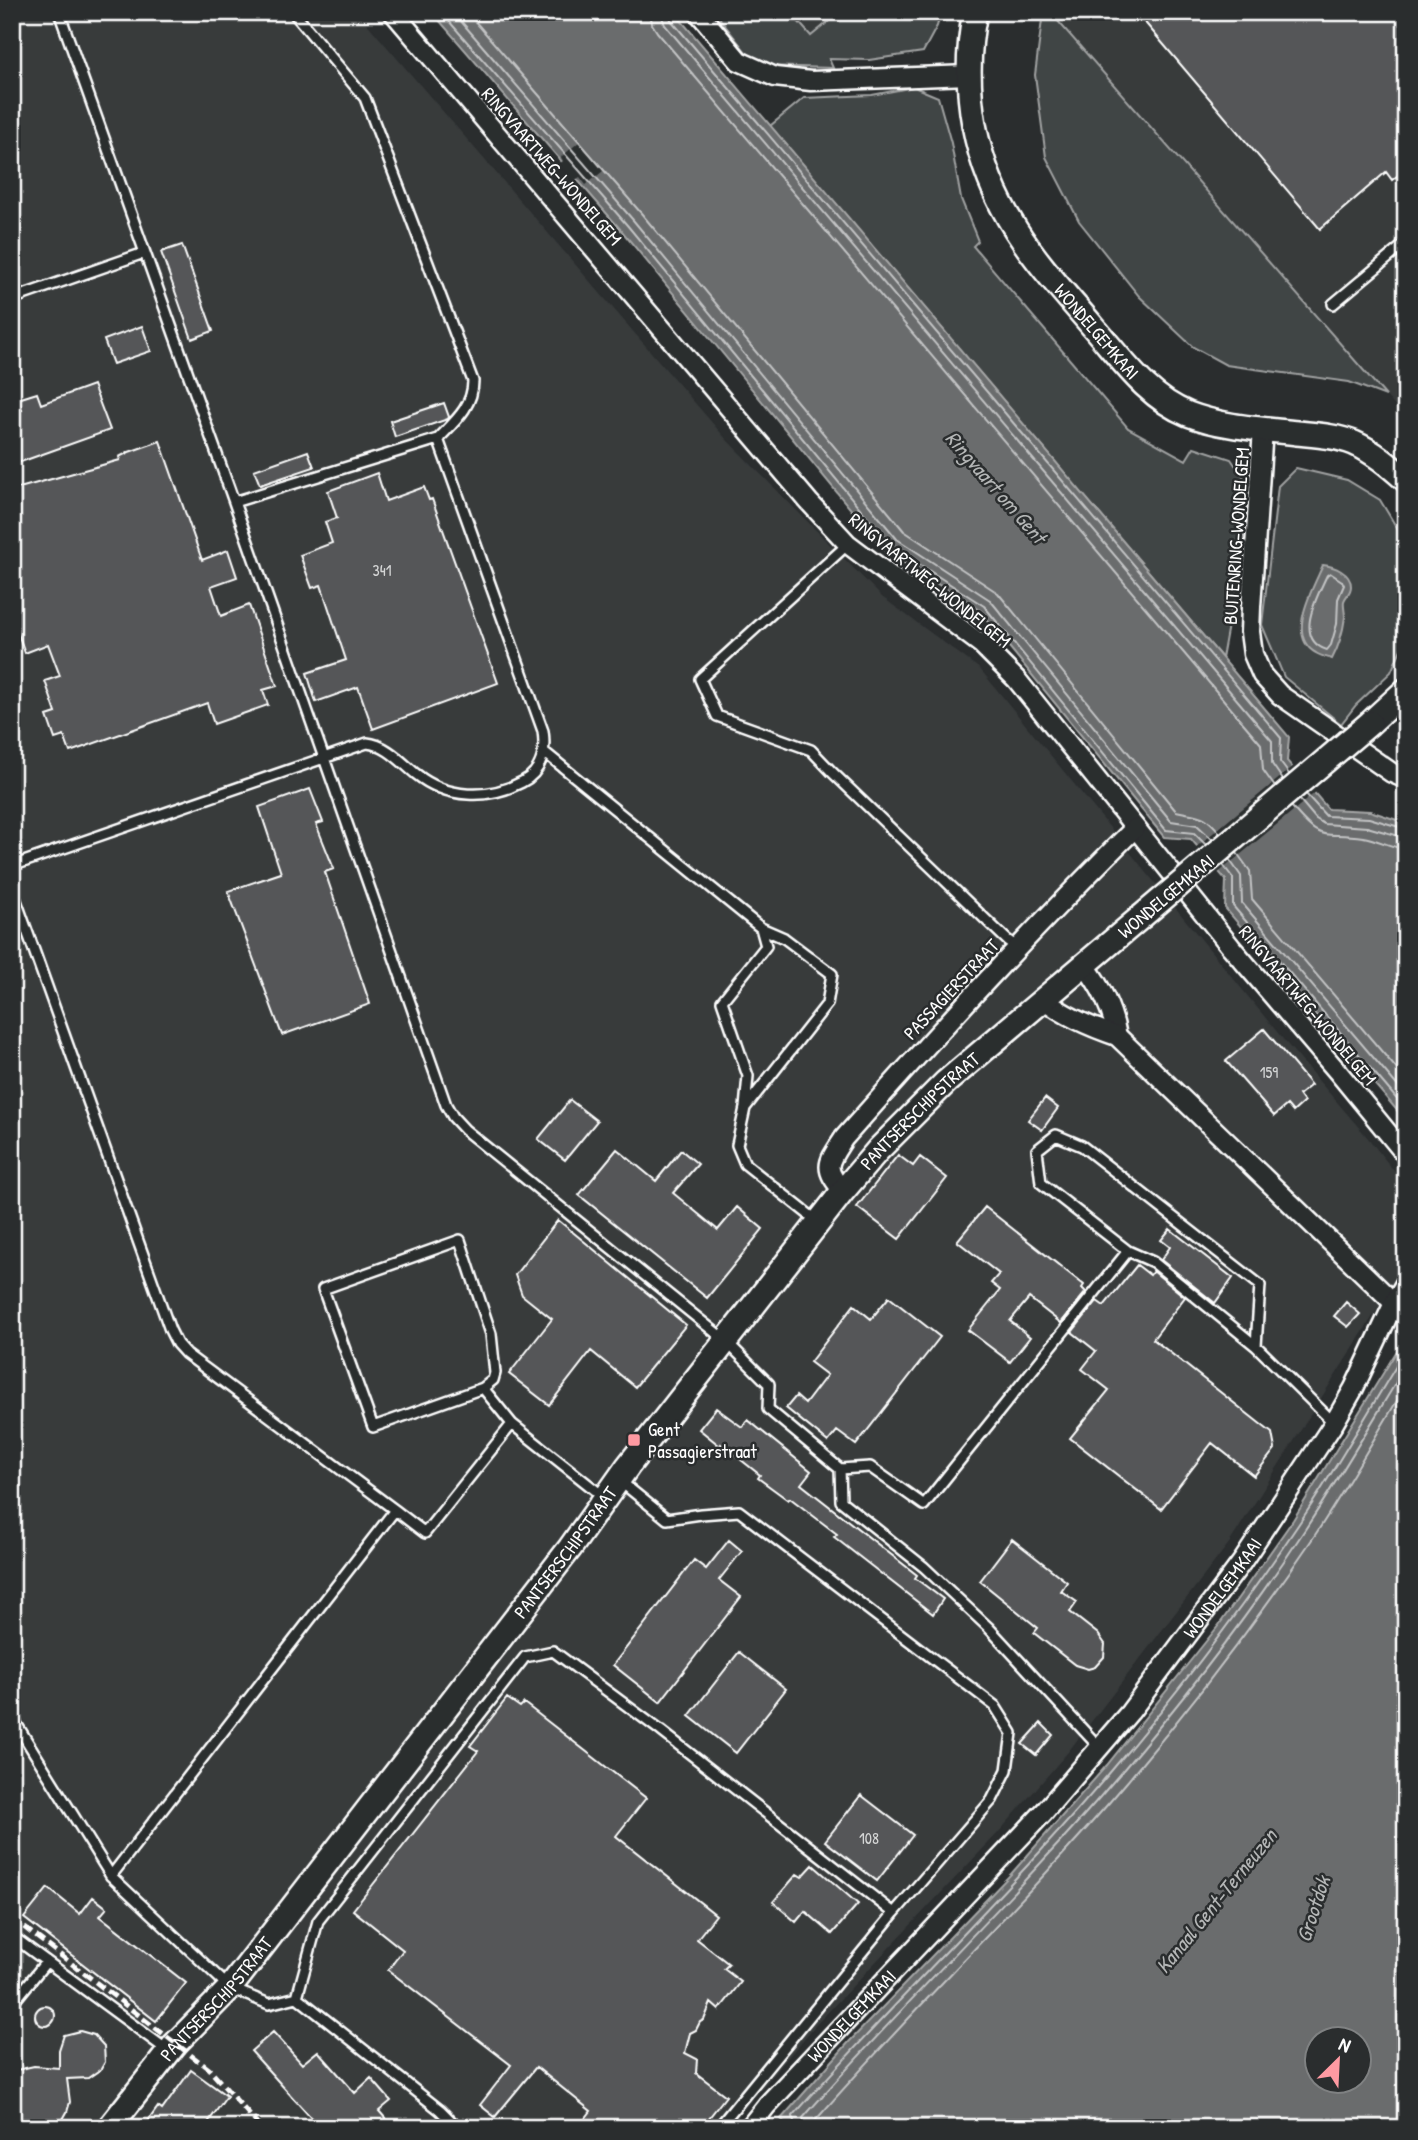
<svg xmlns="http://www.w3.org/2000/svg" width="1418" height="2140" font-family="'Patrick Hand',sans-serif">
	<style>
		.built { fill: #373a3b }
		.green { fill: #414445; stroke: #a0a2a2; stroke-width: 2 }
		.water { fill: #6a6c6d; stroke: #a6a7a7; stroke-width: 2; fill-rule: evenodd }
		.pier { fill: #2a2d2e }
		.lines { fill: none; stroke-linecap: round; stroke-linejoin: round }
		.shore { stroke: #c3c4c5; stroke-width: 2 }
		.building { fill: #555758; stroke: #fff; stroke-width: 2 }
		.service-casing { stroke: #fff; stroke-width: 14 }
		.minor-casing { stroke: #fff; stroke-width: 23 }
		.secondary-casing { stroke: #fff; stroke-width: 28 }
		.service { stroke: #2a2d2e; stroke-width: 9 }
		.minor { stroke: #2a2d2e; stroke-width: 18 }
		.secondary { stroke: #2a2d2e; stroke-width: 23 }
		.rail { stroke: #fff; stroke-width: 5; stroke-dasharray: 10 5; stroke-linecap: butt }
		.secondary-bridge-casing { stroke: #fff; stroke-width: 28; stroke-linecap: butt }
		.secondary-bridge { stroke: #2a2d2e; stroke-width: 23 }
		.poi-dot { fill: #ff9aa2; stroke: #2a2d2e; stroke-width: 2.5 }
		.labels { text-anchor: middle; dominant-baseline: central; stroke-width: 5; stroke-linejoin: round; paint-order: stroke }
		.number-label { font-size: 16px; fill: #d4d5d5 }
		.street-label { font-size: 19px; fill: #fff; stroke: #2a2d2e }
		.poi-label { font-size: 19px; fill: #fff; stroke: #2a2d2e; text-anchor: start }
		.water-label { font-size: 21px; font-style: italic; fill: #b4b6b6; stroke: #2a2d2e }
	</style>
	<rect width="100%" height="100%" fill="#2a2d2e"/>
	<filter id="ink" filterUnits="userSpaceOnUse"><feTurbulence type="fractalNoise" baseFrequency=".0143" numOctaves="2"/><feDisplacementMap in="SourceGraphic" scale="14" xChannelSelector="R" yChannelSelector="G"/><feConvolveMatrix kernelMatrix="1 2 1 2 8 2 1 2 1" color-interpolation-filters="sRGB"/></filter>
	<g filter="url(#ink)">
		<path class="built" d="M12,12h345l370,428 155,157 98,72 307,375 81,94 38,48v78l-176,278 -162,210 -70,81 -184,194 -86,101h-716z
			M790,12h50l-29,24z
			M1050,12h356v407l-20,-23z"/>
		<path class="green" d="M722,12h68l21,24 29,-24h101l-4,14 -14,26 -54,8 -40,-1 4,9 -70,-2 -17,-14 -26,-33z
			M1043,12h7l336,384 -37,-14 -123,-17 -33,-18 -54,-51 -60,-75 -33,-64 -11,-82z
			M914,87l24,10 13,46 10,56 17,42 -5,5 155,182 58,32 8,-13 37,12 15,22 -5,88 -13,56 -6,33 -452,-532 34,-28 68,-3z
			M1296,468l51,12 33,20 26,43v95l-15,34 -35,33 -15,19 -57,-47 -22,-52 16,-139z"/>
		<path class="water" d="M432,12h242l615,725 -2,24 41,48 42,2 36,12v298l-181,-213 1,-28 -35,-41 -27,-2 -185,-227 -93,-58 -265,-322z
			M1323,565c11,1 28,8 28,21 0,7 -5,9 -7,15 -1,4 1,11 1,16 -2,15 -6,29 -13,42 -5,-2 -12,-3 -16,-6 -31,-17 -3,-65 7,-88z
			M1406,1336v792h-615l-10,-9 68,-77 162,-168 96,-109 112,-140 74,-105zM1316,2038h42v42h-42z"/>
		<path class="pier" d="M579,142l24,29 -17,14 -6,-8 -6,4 -15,-17 4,-3 -2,-4z
			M1295,765l22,26 -100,83 -22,-26z"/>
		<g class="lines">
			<path class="shore" d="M441,12l186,213 264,321 93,60 182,224 28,3 12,12
				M453,12l180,208 264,319 93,61 181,221 26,4 15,14
				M467,12l174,201 263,318 94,62 178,218c23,5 28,2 44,22
				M650,12l2,12 5,8 604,712 2,26 12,17
				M660,12l5,13 607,716v23l11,16
				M669,12l2,8 610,718 -1,24 9,12
				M1330,573l12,8 2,4 -6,14 -1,25 -6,21 -4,5c-34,-11 -10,-53 0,-75z
				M1306,794l20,22 43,2 37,11
				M1300,800l16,19 8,5 43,3 39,11
				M1292,807c31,37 28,24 71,30 15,2 28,11 43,12
				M1237,853l13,18 2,28 154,181
				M1229,859l12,17 1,27 164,193
				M1223,865l10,13v28l173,204
				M795,2128l-2,-12c104,-118 218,-226 319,-346 66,-78 129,-160 186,-245 38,-56 72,-117 108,-175
				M804,2128l-1,-10c102,-117 215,-224 315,-342 66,-77 132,-162 188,-248 35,-53 67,-108 100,-162
				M814,2128l1,-7c101,-116 212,-221 311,-338 67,-79 131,-162 189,-248 32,-48 60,-99 91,-149"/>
		</g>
		<path class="building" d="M1150,12h256v157l-14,11 -6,-8 -66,57 -178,-210z
			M182,245l31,86 -21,8 -31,-87z
			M142,326l9,25 -38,13 -9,-24z
			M93,385l17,45 -98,35v-52l10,-3 -4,-11 19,-6 4,11z
			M444,403l5,14 -1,2 -53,18 -5,-16z
			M160,441l42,119 26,-10 9,27 -26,9 10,30 28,-11 28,81 -14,4 5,15 -54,19 -7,-21 -137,49 -6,-16 -9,3 -8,-23 9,-3 -11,-32 15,-5 -12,-32 -23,9 -13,-36v-127l108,-30 -1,-3 10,-5z
			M308,451l6,16 -54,18 -6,-15z
			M377,473l9,28 38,-14 5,13 3,-1 66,184 -125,46 -15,-42 -42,15 -9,-29 39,-13 -25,-75 -9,3 -12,-33 32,-12 -7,-21 12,-4 -9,-27z
			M310,789l13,33 -7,2 18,45 -9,3 45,132 -88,31 -54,-144 53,-18 -22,-66z
			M1264,1029l47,56 -12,10 5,7 -11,10 -6,-7 -13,11 -48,-55z
			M1045,1098l13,10 -16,22 -14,-10z
			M570,1100l27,21 -32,39 -27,-21z
			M617,1149l39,32 25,-31 17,14 -25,29 45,37 19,-23 26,22 -56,69 -128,-103z
			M898,1155l15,11 7,-9 27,21 -48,61 -42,-32z
			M985,1207l99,78 -2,3 4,4 -25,31 -32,-25 -19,23 20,16 -20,25 -42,-32 32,-40 -9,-7 8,-9 -42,-33z
			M558,1220l128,105 -51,62 -44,-36 -42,54 -40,-31 43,-55 -30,-24 -7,-20z
			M1170,1229l63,49 -18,25 -54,-43 9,-13 -9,-7z
			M1137,1265l13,10 3,-4 32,26 -32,42 119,94 3,16 -21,27 -42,-33 -51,66 -91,-71 39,-48 -27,-21 14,-18 -24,-19 25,-31 7,5z
			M889,1297l51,40 -84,108 -19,-14 -9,11 -42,-34 10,-12 9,8 22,-29 -17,-13 44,-57 17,14z
			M1346,1302l14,12 -12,13 -14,-11z
			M716,1408l26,19 6,-7 63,51 -10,13 116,91 -2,3 28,21 -10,15 -99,-77 3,-3 -47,-36 -2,2 -30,-22 2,-3 -39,-31 -1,2 -21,-17z
			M1012,1539l55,43 -6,9 16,11 -7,10 28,22 7,10 -1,13 -9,10 -7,2 -13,-4 -41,-32 4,-5 -58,-47z
			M729,1540l13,11 -23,29 22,17 -81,105 -47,-37 81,-105 12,9z
			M739,1652l47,37 -50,64 -47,-37z
			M507,1698l13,9 4,-4 122,95 -30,38 100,79 -19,24 32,25 -5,5 17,13 -22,28 -8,-7 -7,17 -4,2 -4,8 -6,3 -5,20 12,6 -1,14 30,23 -25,32h-123l13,-17 -55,-44 -41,50 -15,-12 31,-40 -123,-95 15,-20 -50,-40 125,-159 -8,-5z
			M1041,1723l12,12 -17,20 -14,-11z
			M861,1795l52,40 -36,46 -52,-40z
			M813,1865l45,39 -26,30 -27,-23 -9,11 -23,-20 24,-28 5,3z
			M48,1888l32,26 13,-17 14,11 -7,8 86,67 -30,38 -132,-103z
			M35 2016a10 10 0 1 1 20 0a10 10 0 1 1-20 0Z
			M80,2031l14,4 10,11 1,16 -4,7 -13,9 -21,1 3,23 -3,10 -5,9 -9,7h-33l-8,-5v-52l22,-5 25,2v-18l5,-15z
			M273,2032l29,32 16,-13 37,42 16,-15 20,23 -12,10 15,17h-74l-69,-77z
			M191,2070l36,26 -23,32h-61l15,-21 4,3z"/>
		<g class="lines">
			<defs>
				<path id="service" d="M293,12l72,86 108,283c0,26 -19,41 -35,58
					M12,299l132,-46
					M1333,304l73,-61
					M234,502l212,603 7,12 12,13 261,211 43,43 -1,25 72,60 30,-2 54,38 204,-254 25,11 103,84 78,77
					M848,544l-148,135 17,37 94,34 21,22 175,168 11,8
					M543,751l218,177 23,10 48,36 -5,30 -82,104 -8,37 8,19 72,57
					M12,866l355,-123c20,2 34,19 49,31 31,25 72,26 106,8 20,-10 24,-31 21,-51l-105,-292 -204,63 -175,-490
					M12,889l158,441 7,14 9,10 209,156 -284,366
					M745,1108l3,-32 -26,-75 44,-55 -5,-18
					M1128,1251l-87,-68 -4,-33 19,-15 26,11 178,139 -4,61
					M512,1424l92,73
					M840,1469l1,32 83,66 64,60 111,120
					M620,1481l47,38 34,-5 38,-3 256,195 17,27 -5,37 -15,30 -98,113 -176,215
					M395,1510l30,23 87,-109 -29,-36 10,-8 2,-7 -4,-39 -31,-94 -137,49 50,138 110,-39
					M12,1717l99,159 119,112 39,16 28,-7
					M12,1936l155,114
					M12,2004l34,-42
					M458,2128l-18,-18 -143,-113 21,-76 207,-264 28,-6 108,80 233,182"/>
				<g id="minor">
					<path d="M393,12l416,490 39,42 133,100 36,36 214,267 107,125 68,83"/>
					<path d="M698,12l41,49 36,16 36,4 158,-6"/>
					<path d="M1263,429l-12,178 -1,25 3,22 9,21 18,20 112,78 14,6"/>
					<path d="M1084,964c17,23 28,44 33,72"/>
					<path d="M1043,999c22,17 47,28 74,37l277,267"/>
					<path d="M843,1191c-21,-24 -15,-28 1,-53 94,-106 190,-211 291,-310"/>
					<path id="s1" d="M749,2128l18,-23 277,-293 86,-100 112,-150 92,-139 20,-35 40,-85 12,-21"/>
				</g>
				<g id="secondary">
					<path id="s2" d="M975,12c-15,76 -1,153 41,218 23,36 52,67 79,99 27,31 53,69 93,85 34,13 73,15 109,19 20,2 39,3 57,10 20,9 36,23 52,37"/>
					<path d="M1370,723l36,-33"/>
					<path id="s3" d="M109,2128l66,-84 55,-56 340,-440 58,-82 215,-275 35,-41 68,-68 195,-165"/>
				</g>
			</defs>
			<use href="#service" class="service-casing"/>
			<use href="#minor" class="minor-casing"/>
			<use href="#secondary" class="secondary-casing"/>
			<use href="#service" class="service"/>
			<use href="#minor" class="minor"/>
			<use href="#secondary" class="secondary"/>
			<path class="rail" d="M12,1918l197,151 52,59"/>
			<defs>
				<path id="secondary-bridge" d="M1141,917l229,-194"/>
			</defs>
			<use href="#secondary-bridge" class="secondary-bridge-casing"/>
			<use href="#secondary-bridge" class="secondary-bridge"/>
		</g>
	</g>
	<rect class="poi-dot" x="627" y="1433" width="14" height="14" rx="3.5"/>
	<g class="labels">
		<g class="number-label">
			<text x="382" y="570">341</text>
			<text x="1269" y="1072">159</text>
			<text x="869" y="1838">108</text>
		</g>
		<g class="street-label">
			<text transform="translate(552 166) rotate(49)">RINGVAARTWEG-WONDELGEM</text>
			<text stroke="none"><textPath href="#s2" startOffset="357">WONDELGEMKAAI</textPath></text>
			<text transform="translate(1236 536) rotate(-86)">BUITENRING-WONDELGEM</text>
			<text transform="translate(930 580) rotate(39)">RINGVAARTWEG-WONDELGEM</text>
			<text transform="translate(1166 896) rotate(-40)">WONDELGEMKAAI</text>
			<text transform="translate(951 989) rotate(-47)">PASSAGIERSTRAAT</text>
			<text transform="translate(1308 1005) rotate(50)">RINGVAARTWEG-WONDELGEM</text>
			<text stroke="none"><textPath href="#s3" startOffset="1302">PANTSERSCHIPSTRAAT</textPath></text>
			<text stroke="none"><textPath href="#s3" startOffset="735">PANTSERSCHIPSTRAAT</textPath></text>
			<text stroke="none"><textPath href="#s1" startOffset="719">WONDELGEMKAAI</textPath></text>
			<text stroke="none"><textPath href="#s3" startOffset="168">PANTSERSCHIPSTRAAT</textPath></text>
			<text stroke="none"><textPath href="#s1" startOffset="152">WONDELGEMKAAI</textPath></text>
		</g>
		<g class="poi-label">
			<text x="648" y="1429">Gent<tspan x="648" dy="22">Passagierstraat</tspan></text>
		</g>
		<g class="water-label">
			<text transform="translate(996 487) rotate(49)">Ringvaart om Gent</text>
			<text transform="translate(1216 1901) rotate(-51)">Kanaal Gent-Terneuzen</text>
			<text transform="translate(1313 1909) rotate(-72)">Grootdok</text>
		</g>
	</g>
	<rect width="1418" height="2140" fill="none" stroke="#2a2d2e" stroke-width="42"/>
	<rect x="21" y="21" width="1376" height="2098" fill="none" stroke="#fff" stroke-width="2.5" filter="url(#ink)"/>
	<g transform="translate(1338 2060) rotate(24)"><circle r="33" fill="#2a2d2e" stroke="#7f8182" stroke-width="2"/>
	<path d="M0-5L12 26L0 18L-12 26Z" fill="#ff9aa2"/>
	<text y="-10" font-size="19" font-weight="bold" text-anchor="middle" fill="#ffffff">N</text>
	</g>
</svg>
